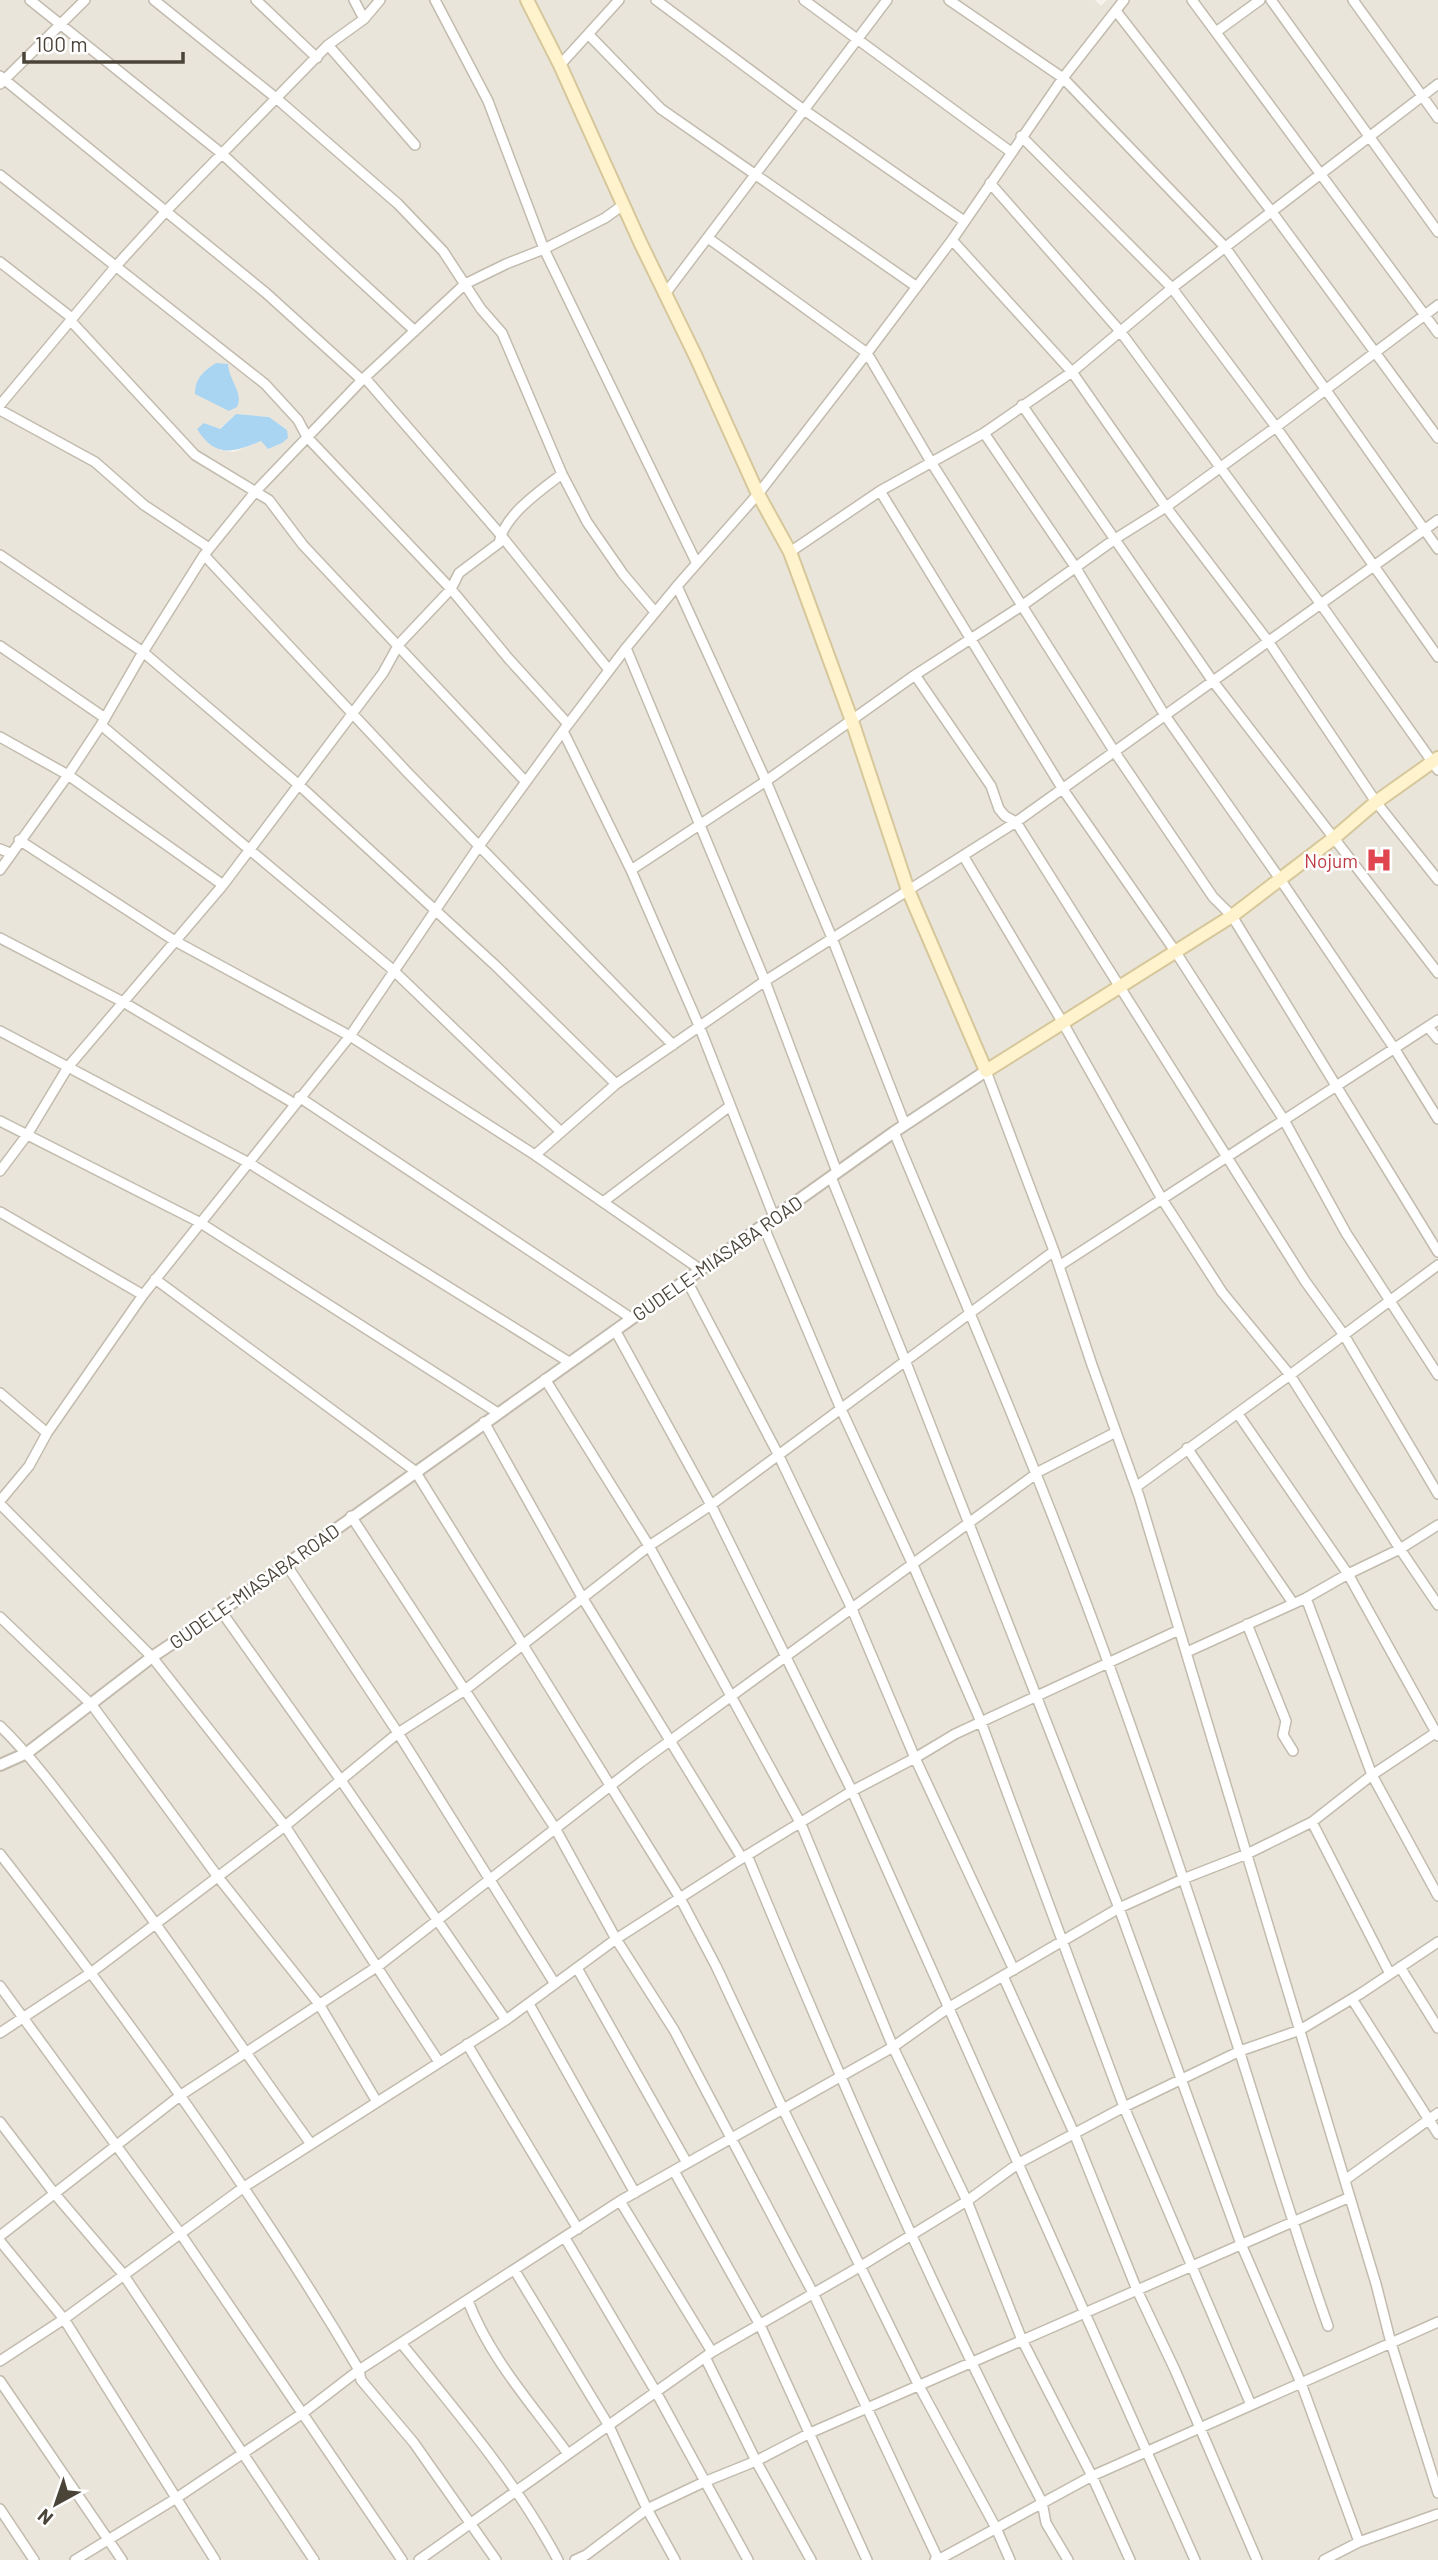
<svg xmlns="http://www.w3.org/2000/svg" width="1438" height="2560" font-family="Barlow,sans-serif">
	<style>
		.residential { fill: #eae5da; fill-rule: evenodd }
		.water { fill: #a9d4f2 }
		.lines { fill: none; stroke-linecap: round; stroke-linejoin: round }
		.minor-casing { stroke: #c2bbae; stroke-width: 12 }
		.tertiary-casing { stroke: #c2bbae; stroke-width: 14 }
		.secondary-casing { stroke: #d6c79b; stroke-width: 16 }
		.minor { stroke: #fff; stroke-width: 9 }
		.tertiary { stroke: #fff; stroke-width: 10 }
		.secondary { stroke: #fff3cd; stroke-width: 12 }
		.labels { text-anchor: middle; dominant-baseline: central; stroke-width: 5; stroke-linejoin: round; paint-order: stroke }
		.health-label { font-size: 19px; fill: #be3a42; stroke: #fff; text-anchor: end }
		.street-label { font-size: 19px; fill: #4b4439; stroke: #fff }
	</style>
	<rect width="100%" height="100%" fill="#f6f3ec"/>
	<path class="residential" d="M0,0h1095l6,6 6,-6h331v2560h-1438zM236,414l33,3 18,13 -5,13 -14,6 -7,-8 -27,11 -14,-2 -16,-27 15,6z"/>
	<path class="water" d="M216,363l12,1c1,17 16,29 9,43l-8,4 -34,-17c0,-16 9,-23 21,-31z
		M236,414l33,3 18,13 1,8 -6,5 -14,6 -7,-8c-28,12 -46,17 -64,-12l7,-6 16,6z"/>
	<g class="lines">
		<defs>
			<path id="minor" d="M30,0l191,153 194,178
				M154,0l122,98 122,106 45,47 38,58 21,24 60,141 25,48 36,52 32,38
				M256,0l61,58
				M354,0l10,19
				M435,0l53,101 56,148 152,313
				M656,0l148,110 160,111
				M804,0l207,152
				M949,0l114,78 162,169 213,302
				M1192,0l246,333
				M1271,0l167,232
				M1353,0l85,118
				M1116,11l156,201 166,226
				M1216,32l44,-32
				M589,35l72,74 256,178
				M328,45l87,100
				M560,65l59,-65
				M0,76l266,217 96,87
				M0,84l85,-84
				M1021,136l151,152 104,139 162,230
				M0,175l265,209 33,36 9,17 144,152 57,69 60,66
				M990,183l130,148 200,272 118,167
				M708,238l159,115 64,109 183,289 99,146 19,19 206,336
				M952,240l120,132 94,135 102,134 108,161 62,78
				M0,262l72,56
				M665,294l222,-294
				M70,320l125,135 74,45 34,45 223,237
				M365,378l135,156 109,136
				M0,405l116,-139 51,-56 161,-165 36,-26 16,-19
				M1022,405l190,275 226,293
				M0,410l95,52 49,43 65,43
				M984,433l92,135 88,146 116,165 114,169 44,71
				M880,491l182,297 113,163 109,169 62,113 92,142
				M790,552l90,-61 104,-58 88,-61 100,-84 266,-204
				M0,555l143,97 156,133 197,181 120,118
				M204,555l204,218 265,272
				M677,586l89,195 66,157 73,187
				M0,646l105,72
				M626,648l139,333 72,191
				M915,675l76,111 8,23 6,7 11,6 289,459 39,54 94,159
				M101,725l292,245 167,161
				M563,731l68,139 69,158 74,189
				M0,737l68,38 155,110
				M19,840l156,101 175,95 185,119 166,115
				M0,849l10,4
				M964,857l99,166 99,176 60,93 68,83 110,174 38,56
				M0,870l68,-95 33,-50 42,-73 61,-97 51,-63 107,-112 103,-96 41,-20 38,-15 61,-31 18,-13
				M631,870l135,-89 149,-106 108,-70 92,-66 51,-32 110,-80 162,-122
				M0,938l123,64 172,102
				M1428,1027l10,12
				M0,1031l249,132 320,199
				M986,1071l68,180 38,114 47,131 237,788 15,59 47,150
				M299,1097l332,221
				M0,1121l199,101 299,191
				M894,1132c74,177 150,353 215,533 46,128 90,258 131,388 29,91 56,183 88,273
				M535,1155l81,-71 149,-103 251,-159 422,-302
				M0,1171l27,-36 41,-68 155,-182 160,-212 16,-29 52,-55 8,-16 40,-30c5,-28 42,-53 63,-69
				M831,1177l74,183 214,548 122,336 60,139 58,159
				M603,1202l127,-96
				M0,1212l143,83
				M763,1225l77,182 73,158 68,157 143,385 127,298
				M1059,1266l379,-246
				M155,1279l260,192 265,427 36,68 67,143 136,277 77,142 14,32
				M686,1279l92,175 74,155 63,149 99,212
				M615,1330l96,175 141,286 343,769
				M0,1393l47,40
				M1238,1414l110,160 90,162
				M484,1422l98,175 160,261
				M1187,1448l106,155
				M1136,1487l154,-112 148,-110
				M0,1501l29,-35 18,-33 96,-138 207,-259 129,-190 84,-115 63,-83 51,-62 81,-92 109,-141 85,-113 111,-162 61,-78
				M0,1504l152,153 133,169 154,236
				M351,1516l204,312 61,111 58,91 139,263 125,266 -3,1
				M286,1564l112,169 157,251
				M1306,1598l66,177 66,121
				M221,1611l119,168 166,241
				M0,1617l92,88 126,172 101,127 58,98
				M1247,1624l39,97 -3,14 10,16
				M1187,1652l119,-54 42,-24 52,-25 38,-24
				M0,1726c37,36 66,78 98,119 74,98 141,200 213,299
				M1312,1822l78,152
				M0,1854c129,166 252,335 359,516l2,10 53,63 82,117
				M747,1855c91,219 185,437 295,647l4,21 22,37
				M1400,1967l38,61
				M577,1968l110,195
				M1003,1976l71,157 63,157 38,80 82,190
				M0,1986l180,247 222,327
				M1352,1999l86,135
				M529,2004l106,189
				M0,2033l92,-61 193,-146 113,-93 67,-43 184,-144 62,-41 343,-254
				M467,2044l111,185
				M0,2122l54,71 69,81 191,286
				M674,2171l86,154 107,235
				M1345,2180l93,-67
				M620,2201l92,151
				M0,2236l181,-141 200,-131 260,-202 399,-291 76,-39
				M565,2238l91,154 92,168
				M0,2241l64,78 151,241
				M515,2271l94,155 38,83 28,51
				M468,2301c23,59 64,103 100,153
				M401,2343c56,69 115,138 157,217
				M705,2357l51,104 55,99
				M0,2361l64,-42 180,-132 262,-167 110,-81 120,-77 116,-71 63,-33 40,-24 224,-104
				M0,2381l122,179
				M0,2509l34,51
				M75,2560l100,-61 128,-86 56,-43 261,-169 273,-154 -92,-223 -152,-278 -104,-167
				M419,2560l293,-208 149,-86 106,-65 52,-38 105,-56 116,-56 60,-21 60,-36 78,-52
				M575,2560l11,-5 61,-46 57,-27 52,-21 54,-28 540,-236
				M938,2560l154,-84 346,-154
				M1130,2560l-38,-84 -70,-136 -55,-139 -74,-154 55,-39 171,-100 64,-29 64,-25 65,-32 60,-47 66,-44
				M1324,2560l35,-18 79,-28"/>
			<path id="tertiary" d="M0,1765l27,-12 125,-96 69,-46 673,-479 92,-61"/>
			<path id="secondary" d="M527,0l33,65 80,177 56,115 62,137 32,58 62,169 56,169 78,181 246,-155 102,-78 42,-36 62,-44"/>
		</defs>
		<use href="#minor" class="minor-casing"/>
		<use href="#tertiary" class="tertiary-casing"/>
		<use href="#secondary" class="secondary-casing"/>
		<use href="#minor" class="minor"/>
		<use href="#tertiary" class="tertiary"/>
		<use href="#secondary" class="secondary"/>
	</g>
	<defs>
		<symbol id="hospital-bare" viewBox="-9 -9 18 18"><path d="M-5-5h3v3.5h4V-5h3V5h-3V1.5h-4V5h-3Z" fill="#e0444e" stroke="#fff" stroke-width="2.5" paint-order="stroke"/></symbol>
	</defs>
	<g fill-rule="evenodd">
		<use href="#hospital-bare" x="1360" y="841" width="38" height="38"/>
	</g>
	<g class="labels">
		<g class="health-label">
			<text x="1358" y="860">Nojum</text>
		</g>
		<g class="street-label">
			<text transform="translate(717 1258) rotate(-35)">GUDELE-MIASABA ROAD</text>
			<text transform="translate(254 1586) rotate(-35)">GUDELE-MIASABA ROAD</text>
		</g>
	</g>
	<g transform="translate(56 2504) rotate(220)" stroke="#ffffff" stroke-width="5" paint-order="stroke">
	<path d="M0-5L12 26L0 18L-12 26Z" fill="#4b4439"/>
	<text y="-10" font-size="19" font-weight="bold" text-anchor="middle" fill="#4b4439">N</text>
	</g>
	<path d="M24 52v10h159v-10" fill="none" stroke="#4b4439" stroke-width="3.5"/>
	<text x="35" y="52" font-size="21" fill="#4b4439" stroke="#ffffff" stroke-width="5" paint-order="stroke">100 m</text>
</svg>
